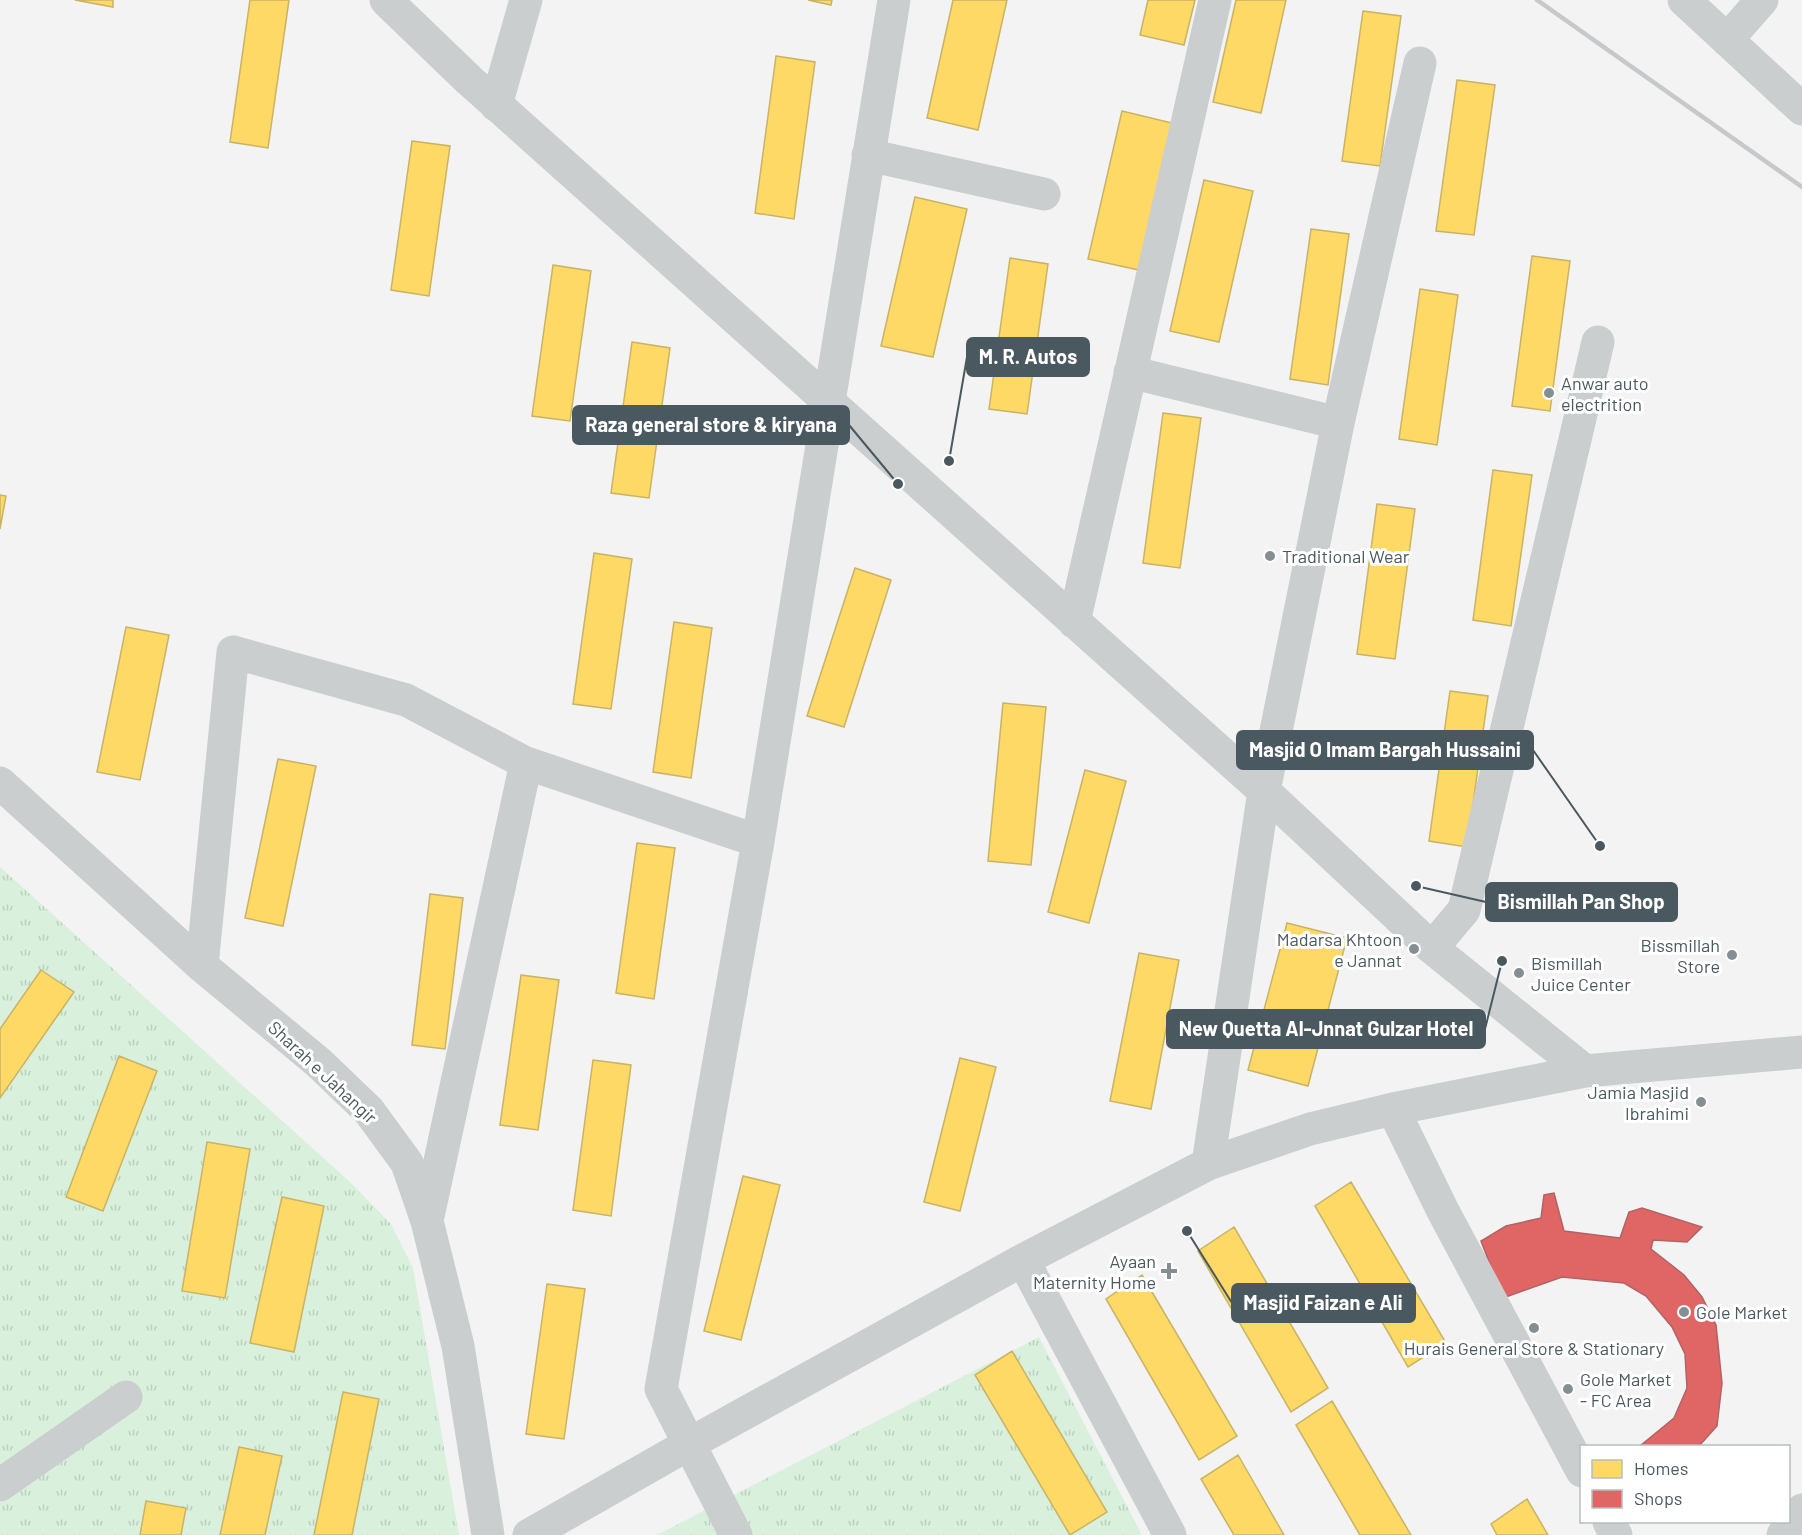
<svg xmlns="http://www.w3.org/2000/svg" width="1802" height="1535" font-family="Barlow,sans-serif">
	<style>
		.grass { fill: url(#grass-tufts) }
		.homes { fill: #ffd966; stroke: #c9b364; stroke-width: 1.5 }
		.shops { fill: #e06666; stroke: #b36264; stroke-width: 1.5 }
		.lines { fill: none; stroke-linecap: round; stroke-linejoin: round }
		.minor { stroke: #cacece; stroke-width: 33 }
		.rail { stroke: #c6c8c9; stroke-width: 4.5 }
		.poi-dot { fill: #858f93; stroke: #fff; stroke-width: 2 }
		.labels { text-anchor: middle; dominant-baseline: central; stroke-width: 6; stroke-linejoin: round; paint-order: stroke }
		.poi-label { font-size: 18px; fill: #4a595f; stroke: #fff; text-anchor: start }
		.street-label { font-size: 18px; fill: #4a595f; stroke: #fff }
		.leader { fill: none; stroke: #4a595f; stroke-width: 2 }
		.callout-dot { fill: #4a595f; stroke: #fff; stroke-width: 2 }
		.callout { fill: #4a595f; stroke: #4a595f; stroke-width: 2 }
		.callout-label { font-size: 20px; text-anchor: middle; font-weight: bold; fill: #fff }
	</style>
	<defs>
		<pattern id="grass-tufts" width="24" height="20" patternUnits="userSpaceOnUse" patternTransform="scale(1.5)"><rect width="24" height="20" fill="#d9f0dd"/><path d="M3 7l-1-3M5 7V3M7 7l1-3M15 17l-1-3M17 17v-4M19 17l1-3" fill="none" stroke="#bcd0c0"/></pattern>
	</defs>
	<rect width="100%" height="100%" fill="#f3f3f3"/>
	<path class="grass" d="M0,867l350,315 41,42 22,44 46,267h-459z
		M1039,1337l103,198h-485z"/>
	<path class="homes" d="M75,0h38v7z
		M250,0h39l-21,148 -38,-6z
		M808,0h24l-1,5z
		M953,0h54l-29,130 -51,-12z
		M1148,0h47l-11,45 -44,-10z
		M1236,0h50l-25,113 -48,-11z
		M1363,11l38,5 -21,150 -38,-5z
		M776,56l39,6 -21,157 -39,-6z
		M1457,80l38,5 -21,150 -38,-4z
		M1122,111l50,12 -33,147 -51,-11z
		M412,141l38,5 -21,150 -38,-6z
		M1204,180l49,11 -34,151 -49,-11z
		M915,197l52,12 -34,148 -52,-11z
		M1311,229l38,5 -21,151 -38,-6z
		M1532,256l38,5 -20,150 -38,-5z
		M1010,258l38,6 -21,150 -38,-5z
		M553,265l38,6 -21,150 -38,-5z
		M1420,289l38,6 -21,150 -38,-6z
		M632,342l38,6 -21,150 -38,-5z
		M1163,413l38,5 -21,150 -37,-5z
		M1493,470l39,5 -21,151 -38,-6z
		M0,495l6,1 -6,33z
		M1377,504l38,5 -20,150 -38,-5z
		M594,553l38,6 -21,150 -38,-5z
		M855,568l36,12 -47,147 -37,-11z
		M674,622l38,6 -21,150 -38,-6z
		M126,627l43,8 -29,145 -43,-8z
		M1450,691l38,5 -21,151 -38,-6z
		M1003,703l43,4 -15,158 -43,-4z
		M278,759l38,7 -33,160 -38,-8z
		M1085,770l41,11 -37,142 -41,-11z
		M637,843l38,5 -21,151 -38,-6z
		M430,894l33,4 -18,151 -33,-4z
		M1287,923l60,15 -39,148 -60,-16z
		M1139,953l40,7 -28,149 -41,-8z
		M41,970l33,22 -74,106v-69z
		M521,975l38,5 -21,150 -38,-5z
		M119,1056l38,15 -54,140 -37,-14z
		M960,1058l36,9 -36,144 -36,-9z
		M593,1060l38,5 -20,151 -38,-6z
		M207,1142l43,7 -25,149 -43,-7z
		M743,1176l37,9 -39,155 -37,-9z
		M1351,1182l95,161 -38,24 -93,-161z
		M282,1197l42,9 -30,146 -44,-9z
		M1234,1227l94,161 -37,24 -93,-161z
		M1142,1275l95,161 -38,24 -93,-161z
		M547,1284l38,5 -21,150 -38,-5z
		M1012,1351l95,161 -37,23 -95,-160z
		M343,1392l36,7 -27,136h-38z
		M1332,1401l79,134h-51l-64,-110z
		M239,1447l43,9 -17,79h-45z
		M1238,1455l46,80h-50l-33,-56z
		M1527,1499l21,36h-51l-6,-11z
		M146,1501l40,7 -5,27h-41z"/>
	<path class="shops" d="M1554,1193l10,38 56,7 9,-26 13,-4 60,19 -15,15 -34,-2 -2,9 33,26 18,22 14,28 6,58 -5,43 -18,20h-59l34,-28 13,-30 -2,-34 -13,-27 -26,-31 -22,-13 -62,-6 -59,21 -22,-57 25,-15 35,-8 3,-23z"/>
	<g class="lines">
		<path class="minor" d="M386,0l83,80 795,711 168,157
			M1684,0l118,109
			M1727,40l35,-40
			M496,105l30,-105
			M868,155l176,39
			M1130,372l208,51
			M1074,622l141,-622
			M0,783l202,183 117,97 50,48 38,52 20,58 31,125 30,189
			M202,966l31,-314 173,48 120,63 232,78
			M1585,1071l-153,-123 32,-38 134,-568
			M1393,1109l50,102 139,260
			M1208,1164l56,-373 74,-368 82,-360
			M427,1221l99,-458
			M1023,1260l147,275
			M0,1485l126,-88
			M1609,1522l7,13
			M529,1535l160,-91 334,-184 185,-96 102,-35 83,-20 192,-38 217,-19
			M736,1535l-75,-146 97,-548 136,-841
			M1783,1535l19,-25"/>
		<path class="rail" d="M1537,0l265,187"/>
	</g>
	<g class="poi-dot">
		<circle cx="1549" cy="393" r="6"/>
		<circle cx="1270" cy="556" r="6"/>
		<circle cx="1414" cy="949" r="6"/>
		<circle cx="1732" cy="955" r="6"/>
		<circle cx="1519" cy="973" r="6"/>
		<circle cx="1701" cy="1102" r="6"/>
		<path d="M1166 1262h6v6h6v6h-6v6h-6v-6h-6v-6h6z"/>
		<circle cx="1684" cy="1312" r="6"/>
		<circle cx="1534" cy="1328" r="6"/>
		<circle cx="1568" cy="1389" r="6"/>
	</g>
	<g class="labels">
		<g class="poi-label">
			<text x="1561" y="383">Anwar auto<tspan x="1561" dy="21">electrition</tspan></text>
			<text x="1282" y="556">Traditional Wear</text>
			<text x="1402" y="939" text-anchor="end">Madarsa Khtoon<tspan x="1402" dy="21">e Jannat</tspan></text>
			<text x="1720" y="945" text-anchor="end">Bissmillah<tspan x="1720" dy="21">Store</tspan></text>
			<text x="1531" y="963">Bismillah<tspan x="1531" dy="21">Juice Center</tspan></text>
			<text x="1689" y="1092" text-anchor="end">Jamia Masjid<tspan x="1689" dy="21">Ibrahimi</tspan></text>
			<text x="1156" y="1261" text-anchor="end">Ayaan<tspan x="1156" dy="21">Maternity Home</tspan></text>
			<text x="1696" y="1312">Gole Market</text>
			<text x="1534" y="1348" text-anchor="middle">Hurais General Store &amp; Stationary</text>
			<text x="1580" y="1379">Gole Market<tspan x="1580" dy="21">- FC Area</tspan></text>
		</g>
		<g class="street-label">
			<text transform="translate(323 1072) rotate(43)">Sharah e Jahangir</text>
		</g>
	</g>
	<path class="leader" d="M949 461L967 357M898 484L849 425M1600 846L1533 750M1416 886L1486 902M1502 961L1485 1029M1187 1231L1232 1303"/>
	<g class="callout-dot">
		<circle cx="949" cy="461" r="6"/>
		<circle cx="898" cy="484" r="6"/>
		<circle cx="1600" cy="846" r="6"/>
		<circle cx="1416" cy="886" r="6"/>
		<circle cx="1502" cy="961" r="6"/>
		<circle cx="1187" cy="1231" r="6"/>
	</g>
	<g class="callout">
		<rect x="967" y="338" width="122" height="38" rx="6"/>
		<rect x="573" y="406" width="276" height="38" rx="6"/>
		<rect x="1237" y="731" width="296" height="38" rx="6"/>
		<rect x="1486" y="883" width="191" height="38" rx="6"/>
		<rect x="1167" y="1010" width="318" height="38" rx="6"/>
		<rect x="1232" y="1284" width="183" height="38" rx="6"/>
	</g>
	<g class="callout-label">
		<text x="1028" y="364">M. R. Autos</text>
		<text x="711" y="432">Raza general store &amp; kiryana</text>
		<text x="1385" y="757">Masjid O Imam Bargah Hussaini</text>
		<text x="1581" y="909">Bismillah Pan Shop</text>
		<text x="1326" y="1036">New Quetta Al-Jnnat Gulzar Hotel</text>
		<text x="1323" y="1310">Masjid Faizan e Ali</text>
	</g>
	<rect x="1580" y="1445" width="210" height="78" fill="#ffffff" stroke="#b7bdbf" stroke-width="1.5"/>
	<rect x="1592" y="1460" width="30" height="18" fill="#ffd966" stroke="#b7bdbf" stroke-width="1.5"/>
	<text x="1634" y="1475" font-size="18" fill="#4a595f">Homes</text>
	<rect x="1592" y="1490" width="30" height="18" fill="#e06666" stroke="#b7bdbf" stroke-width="1.5"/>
	<text x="1634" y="1505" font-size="18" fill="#4a595f">Shops</text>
</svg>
